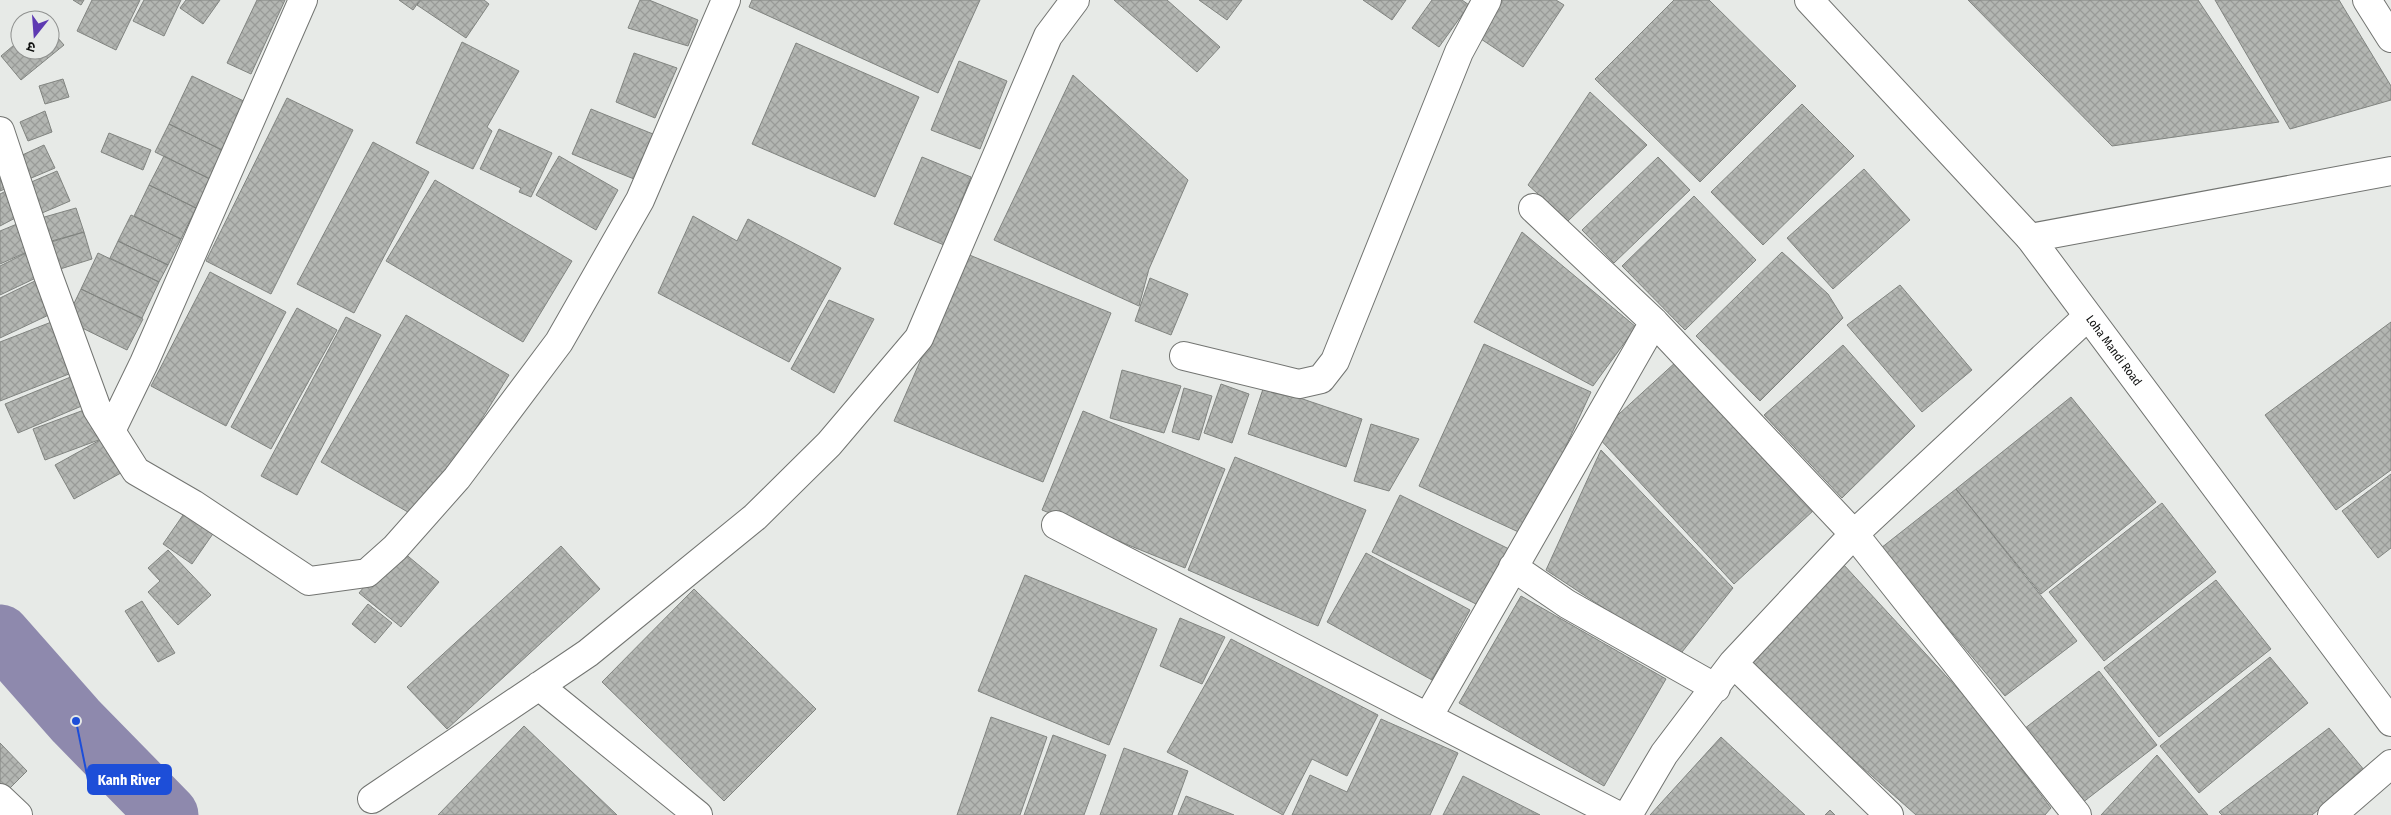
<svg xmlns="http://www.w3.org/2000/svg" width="2391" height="815" font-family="'Fira Sans Condensed','Noto Sans Devanagari',sans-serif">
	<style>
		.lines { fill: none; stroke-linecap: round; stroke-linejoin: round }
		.river { stroke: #8e89ad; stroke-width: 61 }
		.building { fill: url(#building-cross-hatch); stroke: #818480 }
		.street-casing { stroke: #727471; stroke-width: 30 }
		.secondary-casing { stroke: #727471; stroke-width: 30 }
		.street { stroke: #fff; stroke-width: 28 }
		.secondary { stroke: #fff; stroke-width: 28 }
		.labels { text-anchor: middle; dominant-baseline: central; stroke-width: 4; stroke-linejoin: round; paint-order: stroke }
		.street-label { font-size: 12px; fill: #0d0e0d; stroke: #e7eae7 }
		.leader { fill: none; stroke: #1d4ed8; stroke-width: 2 }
		.callout-dot { fill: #1d4ed8; stroke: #e7eae7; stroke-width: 2 }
		.callout { fill: #1d4ed8; stroke: #1d4ed8; stroke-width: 2 }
		.callout-label { font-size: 14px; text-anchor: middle; font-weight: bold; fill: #fff }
	</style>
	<defs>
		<pattern id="building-cross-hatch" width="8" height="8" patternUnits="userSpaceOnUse" patternTransform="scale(1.25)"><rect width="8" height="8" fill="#b3b6b2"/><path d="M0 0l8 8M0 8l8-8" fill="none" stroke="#999b98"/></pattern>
	</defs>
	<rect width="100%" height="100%" fill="#e7eae7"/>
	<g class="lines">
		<path class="river" d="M0,635l76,86 92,94"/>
	</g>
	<path class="building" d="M73,0h11l-3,5z
		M92,0h48l-24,50 -39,-19z
		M144,0h37l-17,36 -31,-15z
		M186,0h34l-17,24 -23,-16z
		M257,0h28l-34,74 -24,-11z
		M399,0h21l-7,10z
		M421,0h63l5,4 -23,34 -49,-33z
		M640,0h9l49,20 -10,26 -60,-18z
		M752,0h228l-42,93 -189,-86z
		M1114,0h53l53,47 -23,25z
		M1199,0h43l-15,20z
		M1363,0h43l-14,20z
		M1432,0h30l7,5 -30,42 -27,-19z
		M1503,0h53l8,5 -41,62 -45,-30z
		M1674,0h35l87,86 -96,96 -105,-103z
		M1968,0h230l81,122 -167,24z
		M2215,0h124l52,86v14l-101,29z
		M50,29l14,16 -43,35 -20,-24 19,-16v10h30z
		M462,42l57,29 -32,56 5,4 -19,38 -57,-26z
		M796,43l123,54 -44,100 -123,-53z
		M634,53l43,15 -22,50 -39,-16z
		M959,61l48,20 -27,68 -49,-19z
		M1073,75l115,105 -39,89 -10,37 -145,-66z
		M192,76l60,29 -24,48 -59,-29z
		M63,79l6,18 -24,7 -6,-18z
		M1590,92l57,53 -79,76 -40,-36z
		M287,98l66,32 -82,164 -65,-33z
		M1802,104l52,52 -91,89 -52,-53z
		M591,109l62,25 -19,45 -62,-25z
		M45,111l7,21 -24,9 -8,-19z
		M169,124l55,27 -14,28 -55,-27z
		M499,129l53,24 -21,44 -12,-5 2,-4 -41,-19z
		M109,133l42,17 -8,20 -42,-18z
		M373,142l56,30 -75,141 -57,-29z
		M44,145l11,23 -26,11 -11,-22z
		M164,156l46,23 -14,29 -47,-23z
		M559,156l59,34 -22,40 -60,-35z
		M922,157l49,20 -27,68 -50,-21z
		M1658,157l32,33 -76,73 -32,-33z
		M1864,169l46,51 -77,69 -46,-51z
		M57,171l13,30 -28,12 -13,-30z
		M0,179l5,10 -5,2z
		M435,180l137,81 -49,81 -137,-81z
		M149,185l47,23 -15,31 -47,-23z
		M8,190l13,25 -21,11v-32z
		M1694,196l62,64 -71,70 -63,-64z
		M76,208l8,24 -36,10 -7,-24z
		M131,215l50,24 -13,26 -50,-24z
		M693,216l44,25 11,-22 93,49 -52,94 -131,-69z
		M17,224l12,27 -29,13v-33z
		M84,232l8,27 -35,11 -9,-27z
		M1522,232l114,95 -43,59 -119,-64z
		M118,241l50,24 -9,17 -49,-24z
		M28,252l12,24 -40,19v-29z
		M1782,252l46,42 15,24 -83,83 -64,-65z
		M98,253l61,29 -17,36 -61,-29z
		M967,254l144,59 -68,169 -149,-61z
		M210,272l76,40 -60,114 -75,-40z
		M1150,278l38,16 -17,41 -36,-14z
		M39,279l16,33 -55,26v-40z
		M1900,285l72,85 -50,42 -75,-87z
		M81,289l62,30 -16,31 -61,-30z
		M829,300l45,19 -40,74 -43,-24z
		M297,308l40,22 -66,119 -40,-22z
		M406,315l103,60 -89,144 -99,-57z
		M346,317l35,18 -84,160 -36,-19z
		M54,321l20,51 -74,29v-59z
		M2391,322v148l-55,40 -71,-95z
		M1484,344l107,48 -66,143 -106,-49z
		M1843,345l72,81 -73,72 -78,-83z
		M1677,361l137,149 -80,74 -138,-149z
		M1122,370l59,16 -17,47 -54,-15z
		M73,376l11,29 -66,28 -13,-29z
		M1221,384l28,10 -17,49 -28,-10z
		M1264,386l98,33 -16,48 -98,-33z
		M1184,388l28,8 -13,44 -27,-8z
		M2071,397l85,105 -115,92 -85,-105z
		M92,407l12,31 -59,22 -12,-31z
		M1083,411l142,58 -40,99 -143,-58z
		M1371,424l48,15 -30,52 -35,-10z
		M109,435l19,34 -54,30 -19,-34z
		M1601,450l132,138 -55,69 -132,-87z
		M1235,457l131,53 -48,116 -130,-56z
		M2391,474v74l-13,10 -36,-47z
		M1956,489l121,152 -72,55 -124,-148z
		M1400,495l109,54 -29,57 -108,-54z
		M2162,503l54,69 -112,89 -55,-69z
		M190,505l29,20 -27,39 -29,-20z
		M561,546l39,43 -153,140 -40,-42z
		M397,547l42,35 -38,45 -42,-34z
		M168,550l43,45 -33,30 -30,-33 12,-11 -12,-13z
		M1366,553l104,57 -38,70 -105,-58z
		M1843,564l127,138 81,106 -6,7h-129l-167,-148z
		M1025,575l132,54 -48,116 -131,-54z
		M2216,580l55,69 -112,88 -55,-69z
		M694,589l122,120 -92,92 -122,-119z
		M1521,596l145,83 -62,107 -145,-83z
		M142,601l33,52 -17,9 -33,-51z
		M368,604l24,19 -17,20 -23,-19z
		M1180,618l45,19 -23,47 -42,-18z
		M1231,639l147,76 -31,61 -35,-17 -29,56 -116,-63z
		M2270,657l38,46 -109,90 -39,-47z
		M2099,671l58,74 -75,58 -58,-74z
		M991,717l56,20 -27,78h-63z
		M1381,719l77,34 -28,62h-138l18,-40 37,17z
		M524,726l93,89h-179z
		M2329,728l36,43 -53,44h-90l-3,-3z
		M1053,735l53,20 -22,60h-60z
		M1721,737l84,78h-155z
		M0,743l27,28 -24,24 -3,-3z
		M1124,748l64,23 -16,44h-72z
		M2157,755l51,60h-107z
		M1463,776l77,39h-97z
		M1186,796l48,19h-56z
		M1830,810l5,5h-10z"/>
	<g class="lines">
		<defs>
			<path id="street" d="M2367,0l24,38
				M0,131l48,144 49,134 39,62 57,33 116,77 58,-8 28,-25 62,-70 102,-136 81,-142 86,-200
				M1533,208l121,114 200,212 223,281
				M2030,238l361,-67
				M1184,356l115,28 22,-5 14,-18 124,-309 28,-52
				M111,431l33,-68 159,-363
				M1056,525l561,290
				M1513,567l54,37 149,84
				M1733,663l156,152
				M539,686l159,129
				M1428,717l226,-395
				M0,798l18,17
				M372,799l216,-146 167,-136 74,-73 90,-106 129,-302 27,-36
				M1628,815l36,-61 69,-91 121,-129 233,-217
				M2332,815l59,-51"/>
			<g id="secondary">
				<path id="s1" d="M1809,0l221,238 361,484"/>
			</g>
		</defs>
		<use href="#street" class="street-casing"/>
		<use href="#secondary" class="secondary-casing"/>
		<use href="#street" class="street"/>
		<use href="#secondary" class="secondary"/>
	</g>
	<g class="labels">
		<g class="street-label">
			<text stroke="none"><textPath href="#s1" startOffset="465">Loha Mandi Road</textPath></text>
		</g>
	</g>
	<path class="leader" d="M76 721L88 780"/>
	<circle class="callout-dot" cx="76" cy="721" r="5"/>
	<rect class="callout" x="88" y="765" width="83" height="29" rx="5"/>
	<g class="callout-label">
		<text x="129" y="785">Kanh River</text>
	</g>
	<g transform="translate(35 35) rotate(197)"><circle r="24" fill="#e7eae7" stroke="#909290"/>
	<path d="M0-4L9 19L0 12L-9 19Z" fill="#5e3ab2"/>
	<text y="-8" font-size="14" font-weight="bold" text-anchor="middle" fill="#0d0e0d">उ</text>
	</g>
</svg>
